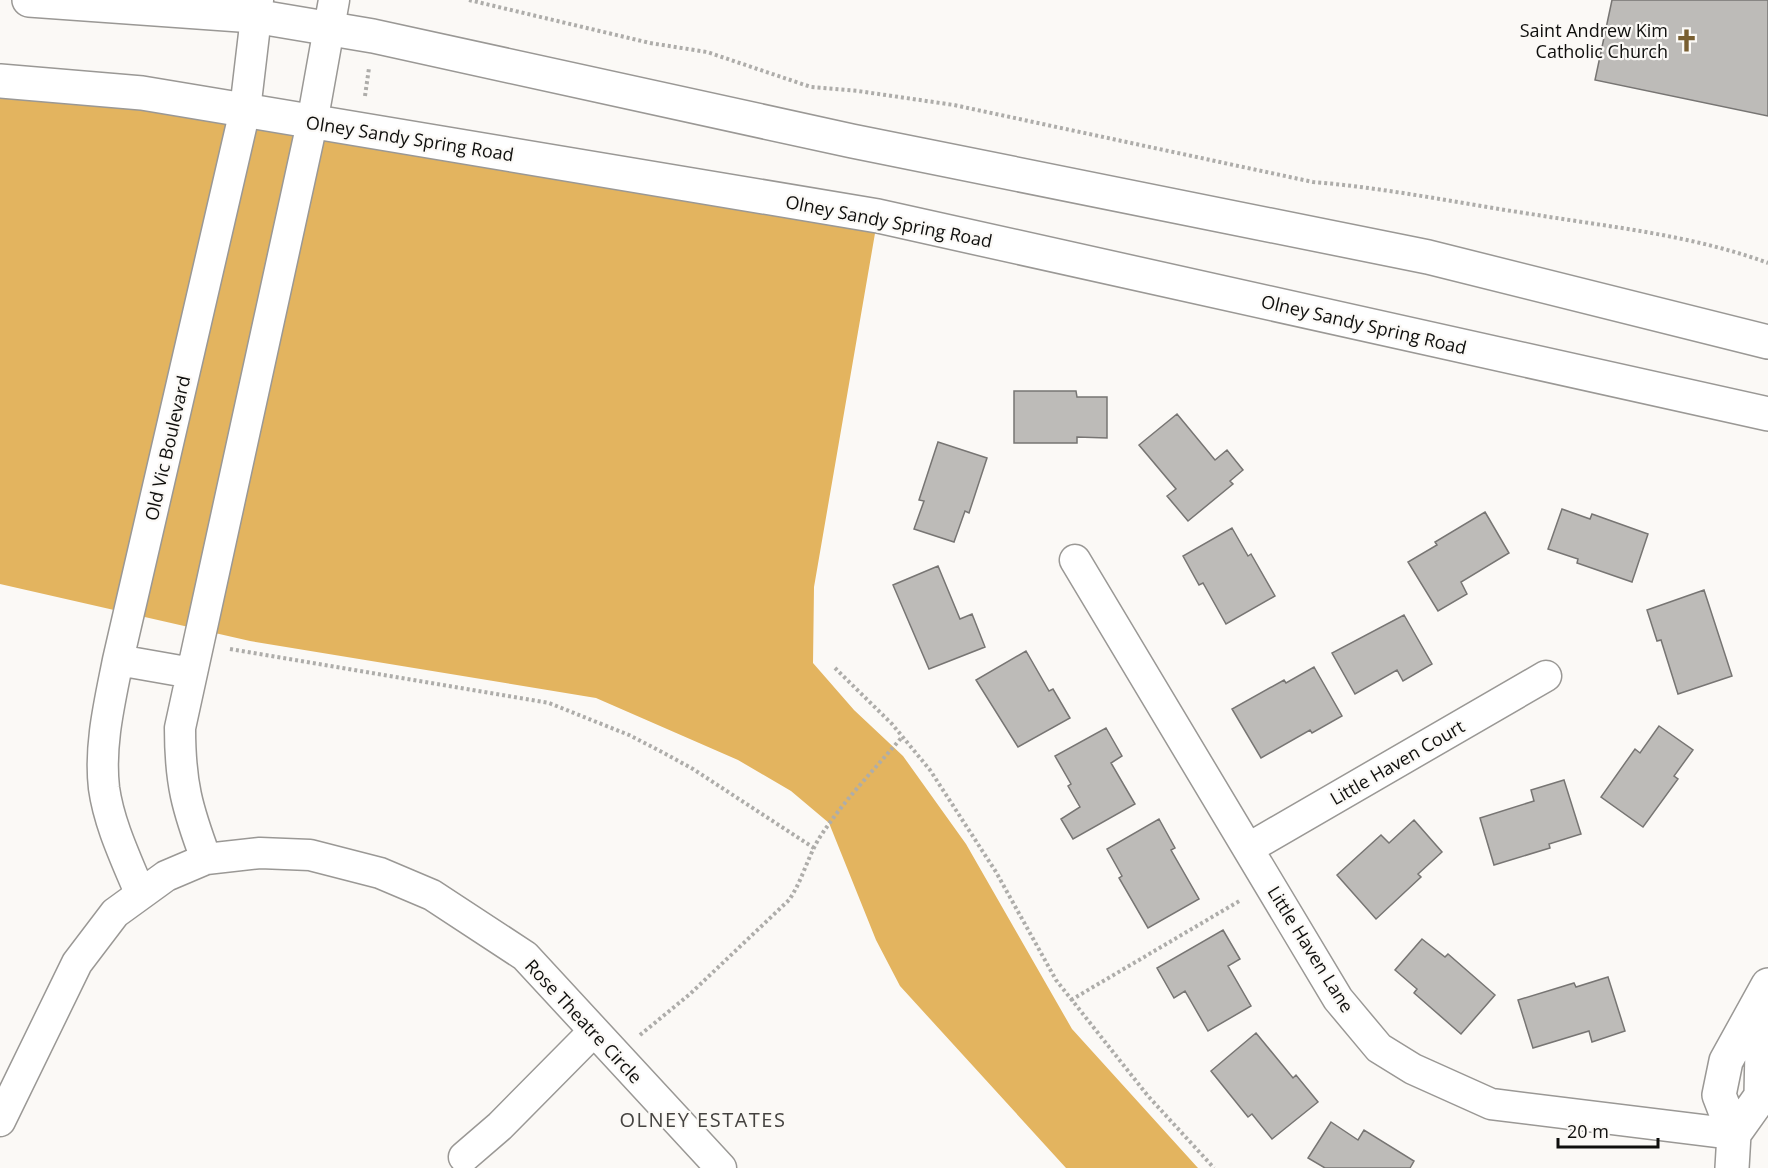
<svg xmlns="http://www.w3.org/2000/svg" width="1768" height="1168" font-family="'Open Sans',sans-serif">
	<style>
		.forest { fill: #e3b45f }
		.building { fill: #bdbbb8; stroke: #777573; stroke-width: 1.5 }
		.lines { fill: none; stroke-linecap: round; stroke-linejoin: round }
		.minor-casing { stroke: #9a9895; stroke-width: 33 }
		.tertiary-casing { stroke: #9a9895; stroke-width: 36 }
		.primary-casing { stroke: #9a9895; stroke-width: 36 }
		.path { stroke: #aeadaa; stroke-width: 4; stroke-dasharray: 3 3; stroke-linecap: butt }
		.minor { stroke: #fff; stroke-width: 30 }
		.tertiary { stroke: #fff; stroke-width: 33 }
		.primary { stroke: #fff; stroke-width: 33 }
		.labels { text-anchor: middle; dominant-baseline: central; stroke-width: 4.5; stroke-linejoin: round; paint-order: stroke }
		.poi-label { font-size: 18px; fill: #0f0f0d; stroke: #fbf9f6; text-anchor: end }
		.street-label { font-size: 18px; fill: #0f0f0d; stroke: #fbf9f6 }
		.neighbourhood-label { font-size: 20px; letter-spacing: 1.5px; fill: #454340; stroke: #fbf9f6 }
	</style>
	<rect width="100%" height="100%" fill="#fbf9f6"/>
	<path class="forest" d="M0,81l878,135 -64,371 -1,76 41,47 49,46 63,88 106,185 126,139h-132l-166,-182 -24,-46 -47,-117 -38,-32 -53,-31 -142,-62 -346,-57 -250,-57z"/>
	<path class="building" d="M1612,0h156v116l-173,-36z
		M1014,391h62l1,6h30v41l-30,-1v6h-63z
		M1177,414l38,46 12,-10 16,20 -13,11 3,3 -45,37 -21,-25 9,-7 -37,-44z
		M938,442l49,16 -18,55 -4,-2 -11,31 -40,-13 10,-28 -5,-1z
		M1562,509l28,10 2,-5 56,20 -16,48 -55,-19 1,-4 -30,-10z
		M1485,512l24,41 -48,29 6,12 -29,17 -30,-49 29,-17 -2,-3z
		M1232,528l16,28 3,-2 24,42 -49,28 -23,-41 -4,2 -16,-29z
		M938,566l22,53 12,-5 13,33 -56,22 -36,-84z
		M1704,590l28,86 -54,18 -17,-54 -4,1 -10,-31z
		M1404,615l28,49 -29,17 -6,-11 -42,24 -23,-41z
		M1026,651l23,40 4,-2 17,29 -52,29 -42,-67z
		M1314,667l28,49 -30,17 -2,-3 -49,28 -29,-49 52,-29 2,3z
		M1659,726l34,24 -19,26 4,3 -35,48 -42,-30 34,-48 5,4z
		M1106,728l16,28 -11,7 24,41 -62,35 -12,-20 19,-12 -12,-21 3,-2 -16,-28z
		M1564,780l17,54 -32,10 1,4 -56,17 -14,-47 54,-17 -3,-11z
		M1159,819l16,29 -4,2 28,49 -51,29 -29,-50 3,-2 -15,-27z
		M1414,820l28,32 -24,22 3,3 -45,42 -39,-44 44,-40 8,8z
		M1223,930l17,29 -12,7 23,40 -43,25 -23,-40 -11,7 -17,-30z
		M1422,939l23,18 3,-3 47,41 -34,39 -47,-41 3,-4 -22,-19z
		M1608,977l17,54 -33,11 -3,-11 -56,17 -15,-48 56,-17 2,4z
		M1256,1033l37,45 3,-3 22,27 -46,37 -20,-25 -4,3 -37,-46z
		M1331,1122l27,18 6,-10 50,31 -4,7h-85l-17,-10z"/>
	<g class="lines">
		<defs>
			<path id="minor" d="M1075,560l263,439 41,49 34,21 78,35 243,30
				M118,660l74,13
				M1249,848l297,-172
				M206,859c-19,-51 -26,-76 -26,-131l132,-605 22,-123
				M140,893c-14,-34 -31,-69 -36,-105 -5,-43 6,-87 14,-128l127,-550 13,-110
				M0,1121l77,-158 38,-50 51,-37 40,-17 54,-6 50,2 70,18 52,22 93,61 196,212
				M464,1157l36,-31 94,-95"/>
			<path id="tertiary" d="M1734,1134l27,-38 2,-95
				M1732,1168l2,-34 -15,-39 7,-34 42,-76"/>
			<path id="primary" d="M29,0l225,16 119,20 479,105 576,116 340,85
				M0,81l142,12 736,123 890,198"/>
		</defs>
		<use href="#minor" class="minor-casing"/>
		<use href="#tertiary" class="tertiary-casing"/>
		<use href="#primary" class="primary-casing"/>
		<path class="path" d="M469,0l181,43 57,9 104,35 47,4 96,14 359,77c74,6 145,21 218,32 79,13 161,21 237,49
			M365,96l4,-28
			M230,649l319,54 80,32 33,17 31,17 121,79
			M835,668l57,56 38,46 66,102 60,108 92,116 66,72
			M1071,1000l170,-100
			M640,1035l50,-41 99,-94c14,-20 19,-46 33,-66 23,-35 53,-65 80,-97"/>
		<use href="#minor" class="minor"/>
		<use href="#tertiary" class="tertiary"/>
		<use href="#primary" class="primary"/>
	</g>
	<defs>
		<symbol id="church-bare" viewBox="-9 -9 18 18"><path d="M-1.2-6h2.4v3.5h3.3v2.4h-3.3V6h-2.4V-.1h-3.3v-2.4h3.3Z" fill="#795f31" stroke="#fbf9f6" stroke-width="2.5" paint-order="stroke"/></symbol>
	</defs>
	<g fill-rule="evenodd">
		<use href="#church-bare" x="1670" y="24" width="33" height="33"/>
	</g>
	<g class="labels">
		<g class="poi-label">
			<text x="1668" y="30">Saint Andrew Kim<tspan x="1668" dy="21">Catholic Church</tspan></text>
		</g>
		<g class="street-label">
			<text transform="translate(410 138) rotate(9)">Olney Sandy Spring Road</text>
			<text transform="translate(889 221) rotate(11)">Olney Sandy Spring Road</text>
			<text transform="translate(1364 324) rotate(13)">Olney Sandy Spring Road</text>
			<text transform="translate(167 448) rotate(-77)">Old Vic Boulevard</text>
			<text transform="translate(1397 762) rotate(-30)">Little Haven Court</text>
			<text transform="translate(1311 949) rotate(58)">Little Haven Lane</text>
			<text transform="translate(584 1021) rotate(47)">Rose Theatre Circle</text>
		</g>
		<g class="neighbourhood-label">
			<text x="703" y="1119">OLNEY ESTATES</text>
		</g>
	</g>
	<path d="M1558 1138v9h100v-9" fill="none" stroke="#0f0f0d" stroke-width="3"/>
	<text x="1567" y="1138" font-size="18" fill="#0f0f0d" stroke="#fbf9f6" stroke-width="4.5" paint-order="stroke">20 m</text>
</svg>
